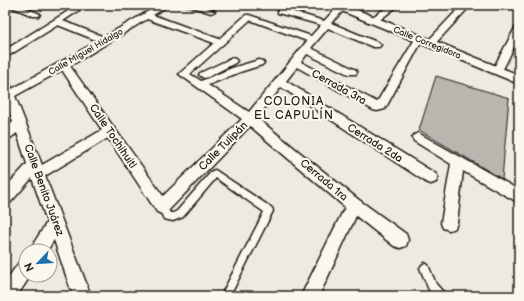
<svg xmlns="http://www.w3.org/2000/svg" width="524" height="301" font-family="'Balsamiq Sans',sans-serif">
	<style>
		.building { fill: #b9b6af; stroke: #1c1c1c }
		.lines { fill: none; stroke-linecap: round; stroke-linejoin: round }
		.service-casing { stroke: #1c1c1c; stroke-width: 3 }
		.minor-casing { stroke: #1c1c1c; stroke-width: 3 }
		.tertiary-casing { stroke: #1c1c1c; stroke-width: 3 }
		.service { fill: #fbf7ec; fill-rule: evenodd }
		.minor { fill: #fbf7ec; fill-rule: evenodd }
		.tertiary { fill: #fbf7ec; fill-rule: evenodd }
		.labels { text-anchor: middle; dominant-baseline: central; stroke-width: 4; stroke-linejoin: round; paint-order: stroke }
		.far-street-label { font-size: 9px; fill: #1c1c1c; stroke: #fbf7ec }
		.street-label { font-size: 11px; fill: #1c1c1c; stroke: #fbf7ec }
		.neighbourhood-label { font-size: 12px; letter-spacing: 1px; fill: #1c1c1c; stroke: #fbf7ec }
	</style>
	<rect width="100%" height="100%" fill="#eeeadf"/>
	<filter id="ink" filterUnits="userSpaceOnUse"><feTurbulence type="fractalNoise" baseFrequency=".025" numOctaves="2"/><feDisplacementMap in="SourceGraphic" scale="8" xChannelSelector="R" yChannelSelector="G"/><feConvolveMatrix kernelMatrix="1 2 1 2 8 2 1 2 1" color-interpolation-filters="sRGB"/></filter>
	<g filter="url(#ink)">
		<path class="building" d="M436,76l73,22 -7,81 -83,-49z"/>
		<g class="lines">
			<defs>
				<path id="service" d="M215,170l57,38 1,3 -42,83 -3,2 -3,-2 -2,-3 2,-3 39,-76 -48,-34 -33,39 -10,4 -9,-2 -6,-12 1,-3 3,-1 3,1 5,9h3l4,-2 35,-40z
					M425,263l3,2 8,19 8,9 2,3h-12l-5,-6 -9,-22 2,-3z"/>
				<path id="minor" d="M7,5h11l22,9 -1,2h-6z
					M78,5h9l-24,16 41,16 55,-32h10l-16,10 66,24 27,-24h3l62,21 10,-11 -43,-12v-4h6l40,12 15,-16h6v4l-14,14 48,20 2,2 -2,2h-6l-45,-19 -17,20 45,22 1,2 -1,2h-8l-41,-20 -6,8 76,40 38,-63 4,-3 3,1 1,2 -38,70 -8,2 -4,-1 -76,-43 -11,14 150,93 2,4 -2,4 -5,2 -5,-2 -145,-95 -24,31 102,82 47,34 2,6 -2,6 -6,2 -6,-2 -38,-30 -37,80h-18l44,-89 -95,-81 -83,86 -5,2 -5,-2 -49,-74 -63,38 46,120h-18l-19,-56 -7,11h-18l18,-29 -15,-44 -22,25 -5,1v-16l22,-24 -10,-31 -8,6 -4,2v-12l8,-7 -8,-21v-20l4,1 3,7 86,-48 -40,-16 -50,31 -3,1v-7zM147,19l67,24 -35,31 63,45 -79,77 -93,-130zM250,20l57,21 -58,71 -41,-27 32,-13 22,-7 2,-2 -2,-2 -3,-1 -27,8 -31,13 -11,-7zM62,70l40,60 -60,35 -27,-69z
					M187,5h12l16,6 -4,2z
					M390,5h9l-22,17h-6l-1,-2 1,-2z
					M462,5h6l1,2 -36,39h-6l-2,-2 2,-2z
					M519,25v12l-17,34 -5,3 -4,-1 -1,-2 23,-43z
					M232,58l3,1 2,2 -2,2 -27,14 -4,1 -5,-3 1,-2z
					M418,133l101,57v13l-56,-32 -6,52 -2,5 -6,2 -6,-2 -2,-5 10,-59 -37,-23 -2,-3 2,-3z
					M26,258v17h5l-14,21h-12v-14l15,-21z"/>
				<path id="tertiary" d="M331,5h14l174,70v9l-187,-77z"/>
			</defs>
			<use href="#service" class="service-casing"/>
			<use href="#minor" class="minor-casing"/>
			<use href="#tertiary" class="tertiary-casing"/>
			<use href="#service" class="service"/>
			<use href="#minor" class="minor"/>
			<use href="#tertiary" class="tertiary"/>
		</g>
	</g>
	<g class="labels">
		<g class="far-street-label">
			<text transform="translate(427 43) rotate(22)">Calle Corregidora</text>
			<text transform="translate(86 52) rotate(-30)">Calle Miguel Hidalgo</text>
		</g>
		<g class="street-label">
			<text transform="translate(339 87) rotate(29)">Cerrada 3ra</text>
			<text transform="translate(113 136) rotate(56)">Calle Tochihuitl</text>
			<text transform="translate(375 143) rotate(32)">Cerrada 2da</text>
			<text transform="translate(223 146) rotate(-45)">Calle Tulipán</text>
			<text transform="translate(324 180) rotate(40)">Cerrada 1ra</text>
			<text transform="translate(44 190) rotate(70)">Calle Benito Juárez</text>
		</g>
		<g class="neighbourhood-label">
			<text x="294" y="101">COLONIA<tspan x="294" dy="14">EL CAPULÍN</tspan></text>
		</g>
	</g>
	<rect width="524" height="301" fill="none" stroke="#fbf7ec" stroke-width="20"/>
	<rect x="10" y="10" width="504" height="281" fill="none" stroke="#1c1c1c" stroke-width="1.5" filter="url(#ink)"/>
	<g transform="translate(38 263) rotate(245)"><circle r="19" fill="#fbf7ec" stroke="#a29f99"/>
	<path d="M0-3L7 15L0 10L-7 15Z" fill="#1f6fb2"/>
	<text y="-6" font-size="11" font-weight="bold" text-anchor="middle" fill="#1c1c1c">N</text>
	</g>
</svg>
